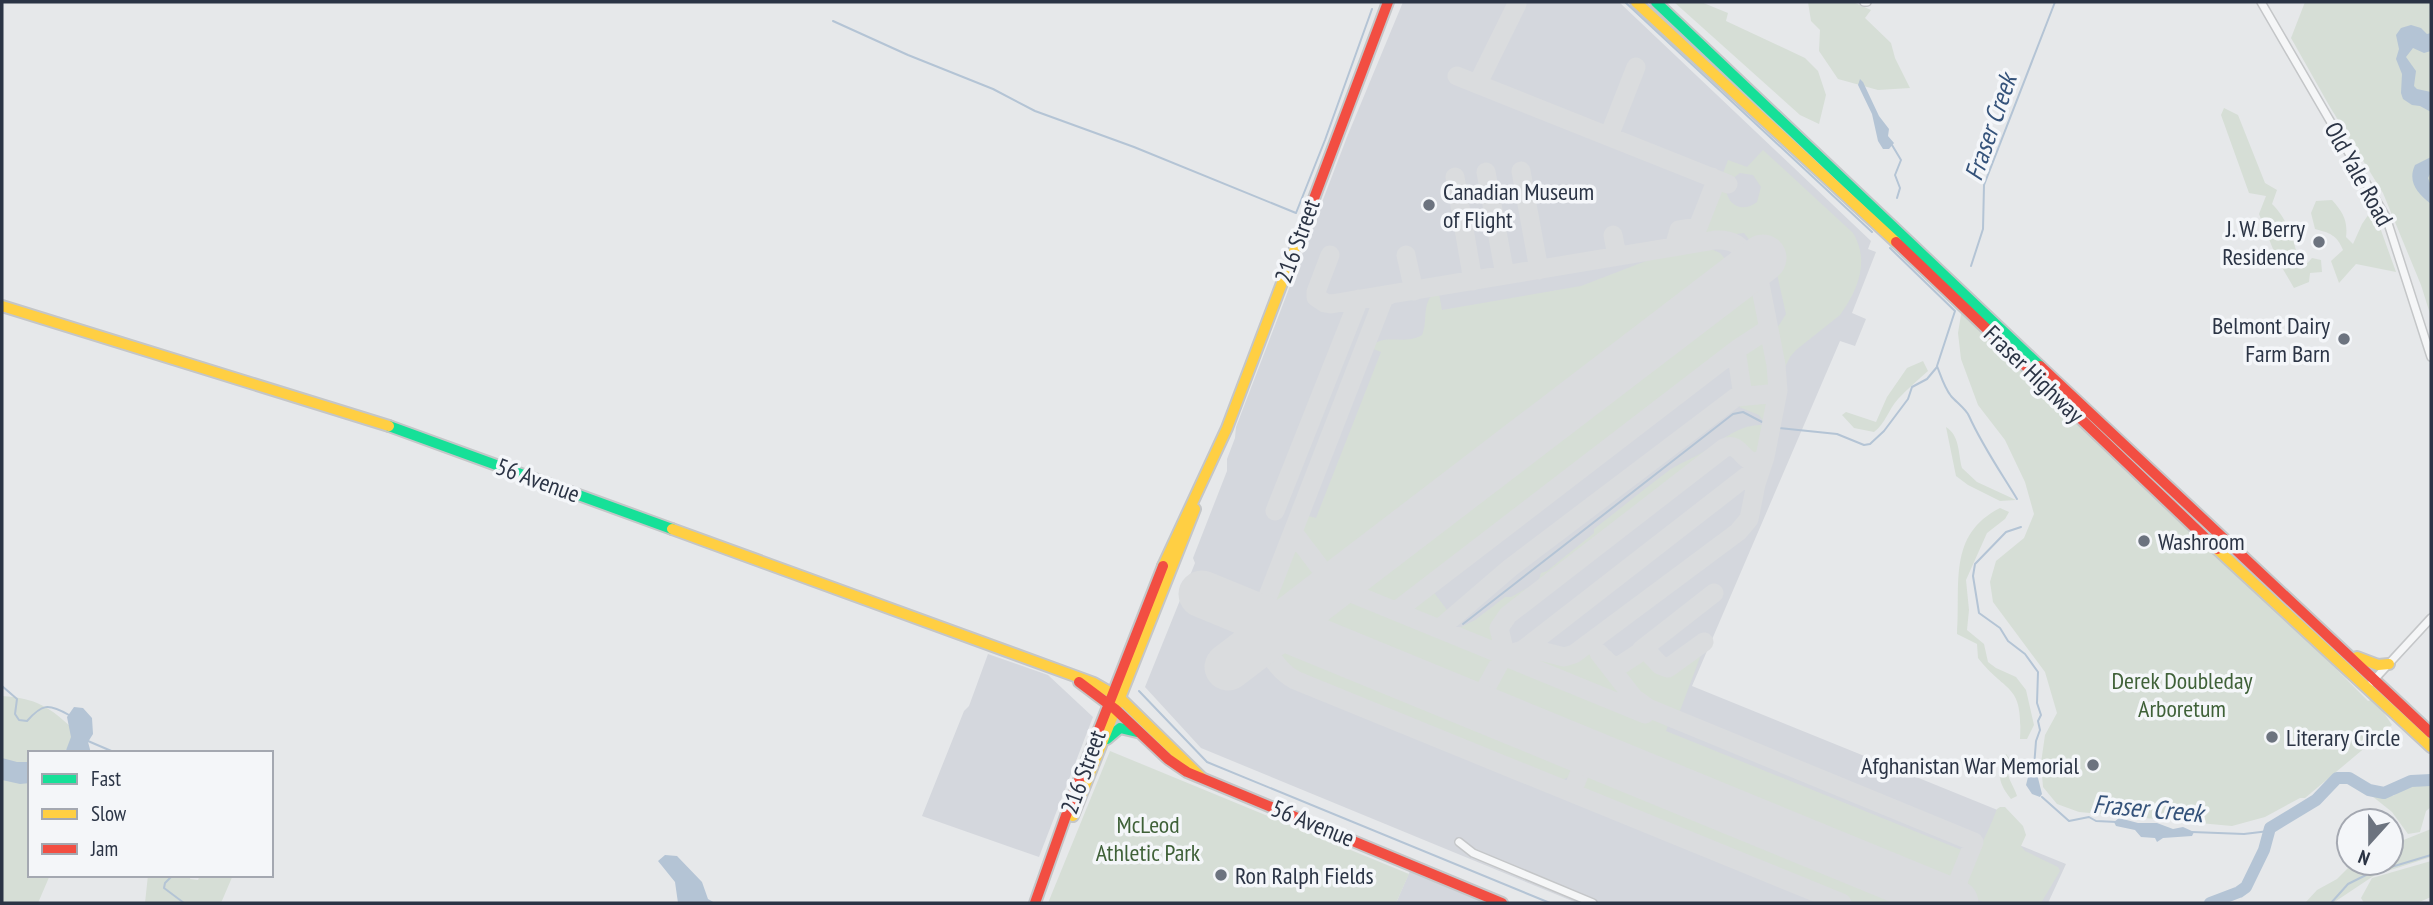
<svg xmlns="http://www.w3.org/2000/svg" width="2433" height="905" font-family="'PT Sans Narrow',sans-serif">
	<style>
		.built { fill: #d4d7dd }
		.green { fill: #d6ded6 }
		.water { fill: #b4c4d5 }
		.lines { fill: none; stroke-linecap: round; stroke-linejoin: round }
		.stream { stroke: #b4c4d5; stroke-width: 2 }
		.river { stroke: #b4c4d5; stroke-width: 12 }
		.taxiway { stroke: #dadcde; stroke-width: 19 }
		.runway { stroke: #dadcde; stroke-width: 47 }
		.street-casing { stroke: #c4c6c8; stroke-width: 10 }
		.fast-casing { stroke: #c4c6c8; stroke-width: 14 }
		.slow-casing { stroke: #c4c6c8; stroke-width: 14 }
		.jam-casing { stroke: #c4c6c8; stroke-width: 14 }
		.street { stroke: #f5f6f7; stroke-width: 7 }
		.fast { stroke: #16e098; stroke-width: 10 }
		.slow { stroke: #ffcf43; stroke-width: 10 }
		.jam { stroke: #f24e42; stroke-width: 10 }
		.poi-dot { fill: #6c737f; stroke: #f4f6f9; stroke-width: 2.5 }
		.labels { text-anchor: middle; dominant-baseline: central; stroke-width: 7; stroke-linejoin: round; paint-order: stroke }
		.street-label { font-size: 24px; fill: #2b3445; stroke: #f4f6f9 }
		.poi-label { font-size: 24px; fill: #2b3445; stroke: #f4f6f9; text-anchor: start }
		.park-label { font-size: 24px; fill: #3f6138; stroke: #f4f6f9 }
		.water-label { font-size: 26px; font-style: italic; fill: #34527a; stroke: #f4f6f9 }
	</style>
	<rect width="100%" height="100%" fill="#e6e8ea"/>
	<path class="built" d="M1403,2h216l252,239 -3,8 8,3 -24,61 14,6 -11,27 -15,-5 -148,345 308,125 -8,23 74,30 -18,39h-471l-376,-155 -56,-61 50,-124 -2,-5 34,-87v-12l8,-21 1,-11 111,-290z
		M988,654l60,21 45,42 -54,140 -117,-41 42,-105 5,-5z
		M1413,864l95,39h-112z"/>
	<path class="green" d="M1674,2h27l27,11 -2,8 79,37 13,13 8,24 -7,29 -19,-9z
		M1808,2h45l18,8 -6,8 26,25 4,15 15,30 -32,2 -40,-11 -19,-28 1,-21 -9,-9z
		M2305,2h126v315l-10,-32 -38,-92 -53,-86 -39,-69z
		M2224,108l14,7 27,68 12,7 -5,14c15,14 26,43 26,63l4,2 10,-11 9,2 1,12 -12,1 -1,9 -15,6 -17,-29 -18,-45 7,-18 -17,-3 -28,-78z
		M1763,150l90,83c17,28 5,57 -13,82l-44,35 -6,7 -8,16 -8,-40 12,-19 -9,-40 -33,-41 -41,5 -3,-6 19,-46 7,2c1,18 17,25 31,14l4,-15 -8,-12 -13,-2 -11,8 -8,-3 7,-18 19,7z
		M2332,200c11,12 16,21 14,37l7,7 9,-20 11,-16 23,64 -40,-8 -17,19 -8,-22 12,-11c-6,-15 -13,-17 -28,-21l-4,-16 5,-12z
		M1707,247l13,6 7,8 -2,11 -394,303 -32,-43 6,-17 11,3 65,-166 -10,-4c10,-16 33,-2 51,-13 6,-14 0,-28 10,-40l7,-1 3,16 139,-24 78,-30z
		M1739,292l14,1c6,9 12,26 7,36l-364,278 -45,-19z
		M1962,309l257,242 149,150 3,-1 9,7 12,18 -87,73h-5l-35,19 -33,9 -153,-14 -22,-8 -14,-17 -2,-24 4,-28 12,-22 -12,-41 -52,-70 -3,-20 6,-21 28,-23 10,-24 -9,-32 -20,-42 -27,-35 -17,-46 -3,-26z
		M1763,336l4,1 7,47 -8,6 -10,2 -8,-6 -5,-33z
		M1923,361l5,10c-10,9 -21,18 -30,28 -10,11 -12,24 -24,33l-20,-4 -12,-13 4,-3 30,10 11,-25 20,-29z
		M1747,400l24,1 -8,48 -5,8h-9l-12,-11 -12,-1 -221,171 -8,12 2,21 -45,-18 22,-11 30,-23h6l27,-15 3,-9 6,-2 47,-38v-4c26,-20 51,-41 77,-60 11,-7 23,-11 34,-18 17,-11 35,-27 57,-26l2,-3 -5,-7 -20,-8z
		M1946,427c14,9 12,26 16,41l15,14 39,18 -16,1 -32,-16 -12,-9z
		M2000,508l9,4 -4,7 -18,14 -21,47 3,30 -2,20 17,14 4,18 8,6 20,9 10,13 8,35 -7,14h-7c3,-57 -13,-44 -42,-81l-1,-14 -20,-10c4,-50 -10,-99 43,-126z
		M1295,541l29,39 -43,33 -12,-6z
		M1432,590l18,24 -13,11 -24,-11 -2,-3 3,-9z
		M1343,594l151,63 1,5 -16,30 -5,1 -168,-70z
		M1283,640l285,118 5,12 -4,7 -13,5 -266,-109 -15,-27z
		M1589,650l5,2 43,53 33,15 -4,11 298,120 -14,37 -461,-190 -1,-3c9,-18 22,-45 47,-42 11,2 22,7 33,9z
		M1702,652l-24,64 -38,-17 -21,-26 26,-20 15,17 10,4 11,-5z
		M2,696c34,2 48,11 72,34l-1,15 -12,8h-31v122h20l-12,28h-36z
		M1110,751l299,123 -13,29h-348z
		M2006,754l5,6c-9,13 2,23 6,36l-6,3c-13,-16 -15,-27 -5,-45z
		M1593,768l329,135h-71l-265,-109 -6,-13 3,-7z
		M2408,785l23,1v21l-5,4 -6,21 -12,2 -16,-22 -20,-16h21z
		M2000,807h5l18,19 3,9 -5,11 4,5 33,16 2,4 -19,32h-55l-26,-11c11,-29 26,-54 37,-83z
		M2431,829v28l-56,18 -42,28h-28l12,-13 20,-11 16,-16h38v-18z
		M2431,861v36l-14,6h-53l-3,-5 11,-20z
		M148,875h43l-1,4 8,1 2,-5h33l-12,28h-76z"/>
	<path class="water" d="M2411,25l10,3 6,6 4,-1v18l-7,2 -11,-5 -7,9 10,14 -2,15 3,3 14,3v20l-11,-6 -8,-1 -9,-6 -2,-6 1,-19 -6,-15 3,-10 -3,-14 5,-7z
		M1860,79l3,3 16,34 10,13 -1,7 6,7 -5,6h-6l-5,-8 -6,-27 -14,-29z
		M2431,157v15l-3,6 3,8v18c-13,-10 -24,-22 -16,-39z
		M74,707l9,1 9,10 1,16 -5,8 3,11h-26l6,-16 -4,-20z
		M2,758l15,4h13v21l-10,1 -18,-4z
		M2031,765l4,1 7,28 -2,3 -8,-3 -6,-9z
		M2119,818l19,5h19l16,6 10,-2 11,5 -2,4 -29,2 -6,4 -2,-4 -14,-1 -6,-7 -19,-4 -2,-4z
		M665,855l12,1 25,26 6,17 7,4h-37l-3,-21 -17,-21z"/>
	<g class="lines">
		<path class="stream" d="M1625,2l247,230
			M833,21l75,34 85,34 42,22 99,36 162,66 29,-73 47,-131
			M1892,145l9,15 -6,15 5,13 -3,10
			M1890,248l65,63 -18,55c4,10 7,21 14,30 5,6 15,13 18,20 13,29 31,55 48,83
			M1971,266l12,-37 1,-44 71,-183
			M1779,428l58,6 27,11 6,-1 14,-13 24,-32 4,-12 15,-8 10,-12
			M2021,527l-15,5 -31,32 -2,12 6,37 21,15 8,13 17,13 13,18 -1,31 4,12 -3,6 2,9 -4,11 -2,26
			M1463,624l270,-210 10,-2 19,10
			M2,686l15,13 -2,15 4,6 8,1c15,-17 21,-18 42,-6
			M1139,691l68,71 343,141
			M88,741l28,12
			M2042,797l27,24 20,-4 7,4 21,1
			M2192,832l52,2 25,-3
			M173,875l-8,8 -1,5 20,15
			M2331,903l17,-19 20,-10 63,-19"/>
		<path class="river" d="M2210,903l29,-11 7,-5 18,-37 6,-22 46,-28 21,-22h12l20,12 15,3 27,-12 20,-1"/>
		<path class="taxiway" d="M1457,76l271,108
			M1478,83l39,-79
			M1609,136l27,-69
			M1521,171l18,99
			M1486,172l19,103
			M1455,177l18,104
			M1613,235l4,21
			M1674,247l5,-17 19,-3 18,-46 -4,-4
			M1330,255l-14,37v5l9,6 6,1 384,-64c17,-1 29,5 32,22l-8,15
			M1406,255l8,36
			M1391,294l-7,4 -3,7 -122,314c-1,22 17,51 36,61l547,223
			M1736,350l7,46
			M1275,511l84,-212
			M1293,532l41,54 164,67 12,1 19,-6 35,9 10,-3 164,-122 11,-13 7,-35 9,-27 13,-66 -2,-26 -16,-81 -3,-5 -7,-5 -11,3
			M1396,611l340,-261 32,-21
			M1439,629l71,-61 226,-171 33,-3 9,-4
			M1524,649l237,-184
			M1641,650l73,-57
			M1599,653l35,45 14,10 326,134 -24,59
			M1501,655l144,59
			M1604,658l7,7 8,1 26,-17 15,16 8,3 36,-26
			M1476,706l29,-53 -6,-25 9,-13 216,-167c14,-6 17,9 27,13l6,1 8,-5
			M1572,792l16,-40"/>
		<path class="runway" d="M1202,594l753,309
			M1228,667l535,-409"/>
		<defs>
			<path id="street" d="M1864,2h3
				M2261,2l125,215 45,140
				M2372,682l59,-64
				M1459,842l14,11 120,50"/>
			<path id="fast" d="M1656,2l384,364
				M389,426l283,103
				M1107,739l13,-11 17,4"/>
			<path id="slow" d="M1636,2l260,240
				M2,306l387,120
				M672,529l422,154 26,15 81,79
				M2217,549l214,198
				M1163,566l64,-138 74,-195
				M2357,657l21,8 11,-1
				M1073,816l122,-307"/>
			<path id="jam" d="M1301,233l87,-231
				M1896,242l321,307
				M2040,366l391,367
				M1079,682l36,27 53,50 19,13 315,131
				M1035,903l39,-110 89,-227"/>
		</defs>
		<use href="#street" class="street-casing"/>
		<use href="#fast" class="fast-casing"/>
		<use href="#slow" class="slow-casing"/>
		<use href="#jam" class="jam-casing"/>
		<use href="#street" class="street"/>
		<use href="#fast" class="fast"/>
		<use href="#slow" class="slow"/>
		<use href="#jam" class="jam"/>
	</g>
	<g class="poi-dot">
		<circle cx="1429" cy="205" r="7"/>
		<circle cx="2319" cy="242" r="7"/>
		<circle cx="2344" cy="339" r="7"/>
		<circle cx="2144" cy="541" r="7"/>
		<circle cx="2272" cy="737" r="7"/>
		<circle cx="2093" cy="765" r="7"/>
		<circle cx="1221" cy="875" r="7"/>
	</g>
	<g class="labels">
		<g class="street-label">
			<text transform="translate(2359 174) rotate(61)">Old Yale Road</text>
			<text transform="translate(1297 241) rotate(-70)">216 Street</text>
			<text transform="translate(2034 374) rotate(44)">Fraser Highway</text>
			<text transform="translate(538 480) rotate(20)">56 Avenue</text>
			<text transform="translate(1083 772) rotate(-70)">216 Street</text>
			<text transform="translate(1313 823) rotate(22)">56 Avenue</text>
		</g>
		<g class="poi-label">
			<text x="1443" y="191">Canadian Museum<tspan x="1443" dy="28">of Flight</tspan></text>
			<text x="2305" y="228" text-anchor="end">J. W. Berry<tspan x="2305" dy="28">Residence</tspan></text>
			<text x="2330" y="325" text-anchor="end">Belmont Dairy<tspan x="2330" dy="28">Farm Barn</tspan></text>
			<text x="2158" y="541">Washroom</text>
			<text x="2286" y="737">Literary Circle</text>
			<text x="2079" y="765" text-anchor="end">Afghanistan War Memorial</text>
			<text x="1235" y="875">Ron Ralph Fields</text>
		</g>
		<g class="park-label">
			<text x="2182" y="680">Derek Doubleday<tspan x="2182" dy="28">Arboretum</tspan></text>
			<text x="1148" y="824">McLeod<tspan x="1148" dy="28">Athletic Park</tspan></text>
		</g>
		<g class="water-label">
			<text transform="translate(1990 127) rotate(-71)">Fraser Creek</text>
			<text transform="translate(2148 808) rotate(5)">Fraser Creek</text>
		</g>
	</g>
	<rect width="2433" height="905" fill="none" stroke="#2b3445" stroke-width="7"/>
	<rect x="28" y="751" width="245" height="126" fill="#f4f6f9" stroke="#a4a8b1" stroke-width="2"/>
	<rect x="42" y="774" width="35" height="10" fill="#16e098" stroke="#a4a8b1" stroke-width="2"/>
	<text x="91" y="786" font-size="21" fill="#2b3445">Fast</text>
	<rect x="42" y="809" width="35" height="10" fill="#ffcf43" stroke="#a4a8b1" stroke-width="2"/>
	<text x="91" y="821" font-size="21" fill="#2b3445">Slow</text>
	<rect x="42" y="844" width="35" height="10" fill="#f24e42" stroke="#a4a8b1" stroke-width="2"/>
	<text x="91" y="856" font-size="21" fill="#2b3445">Jam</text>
	<g transform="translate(2370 842) rotate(201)"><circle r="33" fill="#f4f6f9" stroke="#a4a8b1" stroke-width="2"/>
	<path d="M0-5L12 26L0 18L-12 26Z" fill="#6c737f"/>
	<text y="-10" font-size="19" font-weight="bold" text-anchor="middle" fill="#2b3445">N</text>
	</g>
</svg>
